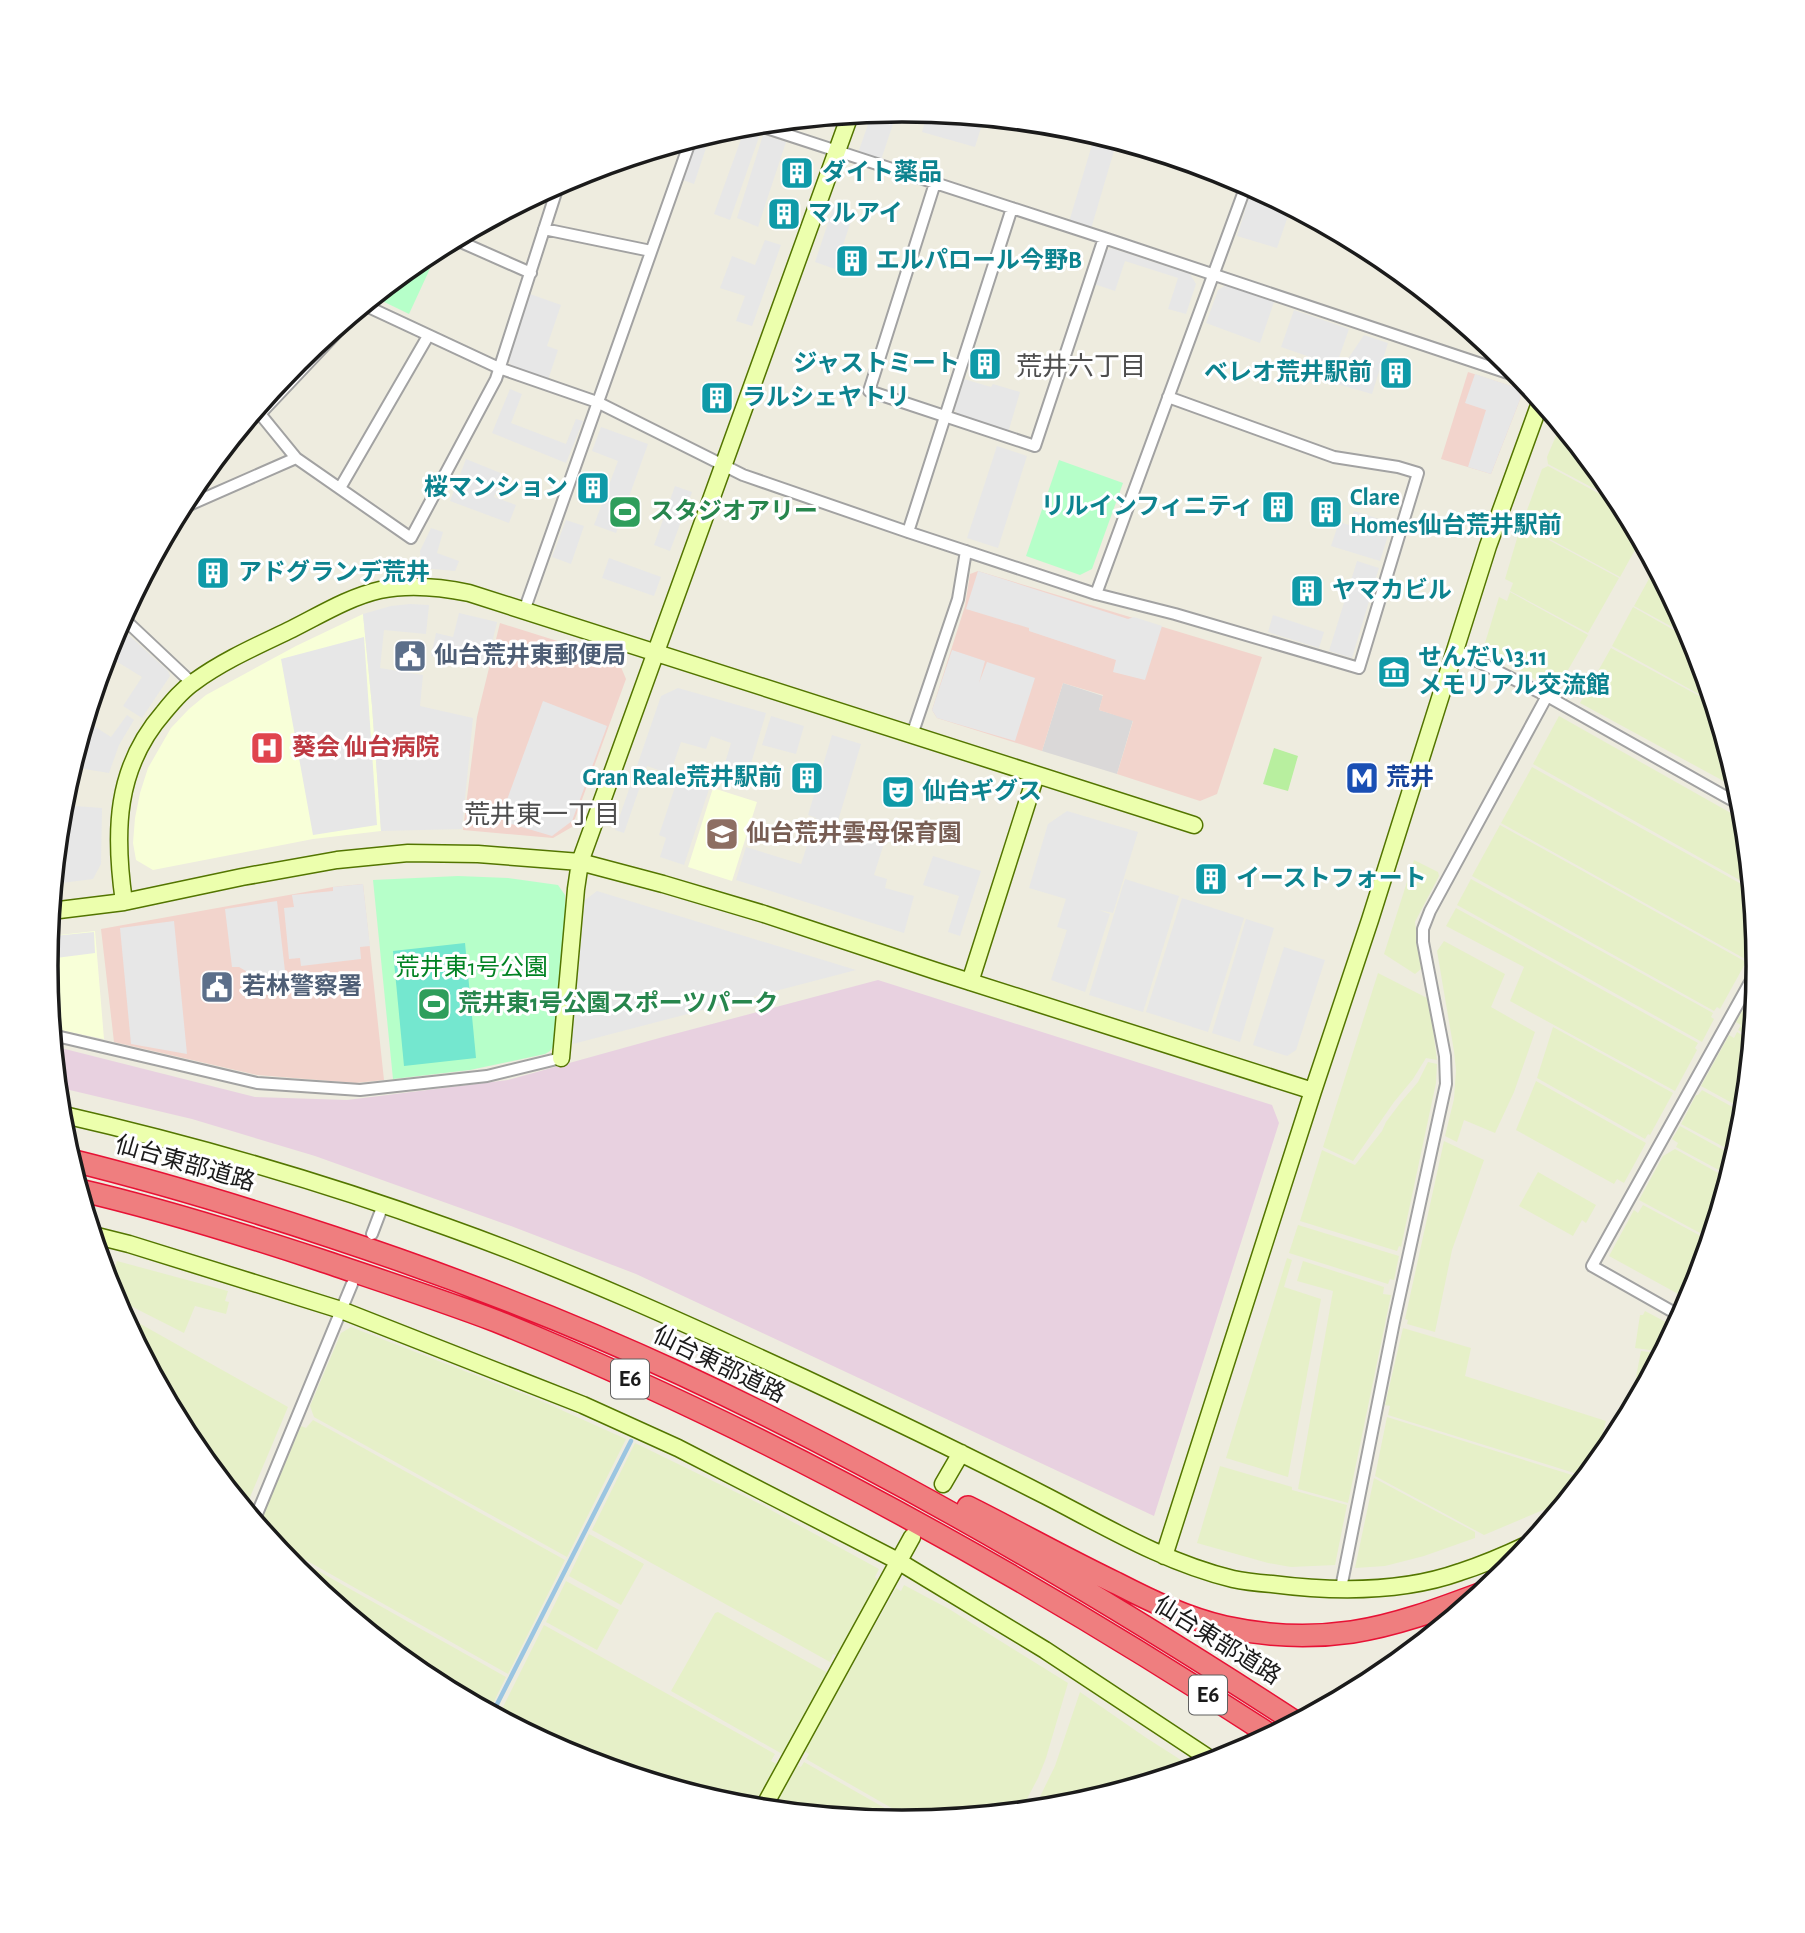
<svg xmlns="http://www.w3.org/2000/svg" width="1805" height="1933" font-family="'Alegreya Sans','Noto Sans JP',sans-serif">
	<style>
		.residential { fill: #dad8d8 }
		.commercial { fill: #f2d4cc }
		.industrial { fill: #e8d1e0 }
		.education { fill: #f8ffd8 }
		.farmland { fill: #e6f0c8 }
		.grass { fill: #b8ef9f }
		.park { fill: #b6ffc9 }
		.pitch { fill: #74e7cf }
		.parking { fill: #e7e7e7 }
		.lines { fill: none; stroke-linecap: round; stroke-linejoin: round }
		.stream { stroke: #9bc5e1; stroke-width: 4.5 }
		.street-casing { stroke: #a2a2a2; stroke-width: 14 }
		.secondary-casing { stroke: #537500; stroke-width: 19 }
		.highway-casing { stroke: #e71235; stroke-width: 24 }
		.street { stroke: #fff; stroke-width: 10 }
		.secondary { stroke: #ecffad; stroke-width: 16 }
		.highway { stroke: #ef7e7f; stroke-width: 21 }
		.labels { text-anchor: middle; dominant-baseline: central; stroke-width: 6; stroke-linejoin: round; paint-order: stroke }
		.shield { fill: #fff; stroke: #5f5f5f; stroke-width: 2 }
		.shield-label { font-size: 23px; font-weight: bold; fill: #1b1b1b }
		.culture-label { font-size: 24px; font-weight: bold; fill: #0d838f; stroke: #fff; text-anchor: start }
		.leisure-label { font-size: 24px; font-weight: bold; fill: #27864d; stroke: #fff; text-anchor: start }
		.service-label { font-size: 24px; font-weight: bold; fill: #4e5e75; stroke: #fff; text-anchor: start }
		.health-label { font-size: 24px; font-weight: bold; fill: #be3a42; stroke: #fff; text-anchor: start }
		.transit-label { font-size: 24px; font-weight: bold; fill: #164399; stroke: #fff; text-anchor: start }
		.education-label { font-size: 24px; font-weight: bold; fill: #785e54; stroke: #fff; text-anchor: start }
		.park-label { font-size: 24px; fill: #008222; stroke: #fff }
		.street-label { font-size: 24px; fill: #1b1b1b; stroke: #fff }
		.neighbourhood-label { font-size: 26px; fill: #4e4e4e; stroke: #fff }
		.rim { fill: none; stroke: #1b1b1b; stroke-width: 3.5 }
	</style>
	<rect width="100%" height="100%" fill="#eeecdf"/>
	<path class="residential" d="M1063,683l40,13 -4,14 34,10 -16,54 -75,-23z"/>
	<path class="commercial" d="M1468,372l49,16 4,9 -30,77 -50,-15z
		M978,571l284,86 -45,137 -17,7 -83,-27 16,-53 -34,-11 4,-15 -40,-12 -21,68 -105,-33 -5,-8 33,-104 5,-32z
		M500,623l118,37 8,19 -54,148 -19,11 -90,-8 14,-113z
		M363,884l21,196 -29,3 -98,-8 -143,-33 -13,-113 232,-42z"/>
	<path class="industrial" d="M878,980l394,125 7,18 -125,393 -518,-242 -125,-48 -196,-70 -123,-37 -135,-32 -4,-41 202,51 92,3 161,-20 155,-43z"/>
	<path class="education" d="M363,614l9,92 9,125 -68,8 -160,31 -17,-10 -3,-17 2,-25 5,-25 8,-25 23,-40 18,-19 17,-14 90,-49z
		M713,788l44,14 -25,79 -44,-14z
		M95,931l9,108 -44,-9 -10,-94z"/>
	<path class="farmland" d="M1561,424l54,67 8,13 -75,-40 -1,-7z
		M1548,466l76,41 17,32 -21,38 -98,-53 20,-55z
		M1521,525l98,53 -31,55 -78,-42 3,-8 -8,-4z
		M1656,566l38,73 -60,-33z
		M1510,592l78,43 -32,56 -70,-40 -1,-8 14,-46 8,4z
		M1633,607l62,35 18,60 -101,-56z
		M1611,648l103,56 26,86 -160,-87z
		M1559,716l186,105 7,66 -219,-123z
		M1532,767l220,123 5,52 -10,18 -246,-137z
		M1500,825l246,137 -26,47 -3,-2 -3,4 -242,-135z
		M1414,860l24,12 1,4 -24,46 6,47 -6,5 -31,-20z
		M1471,879l242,134 -2,4 3,2 -12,23 -245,-137z
		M1456,908l242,135 -3,5 2,2 -22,41 -165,-90 14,-34 -78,-41z
		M1444,941l61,33 -14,33 44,25 -21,60 -19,41 -31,-13 -7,22 -12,-6 9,-37 2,-29 -2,-19 -17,-100z
		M1378,973l51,26 8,61 -11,-2 -13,21 -19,23 -41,59 -30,-14z
		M1758,982l-6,56 -14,-8 3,-5 -5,-3z
		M1553,1027l120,66 -23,42 -2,-1 -3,5 -108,-61z
		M1737,1032l15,9 -7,69 -44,-24 28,-51 5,3z
		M1428,1062l9,2 -1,19 -35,164 -2,-1 -2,5 -97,-30 22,-71 33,15 27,-34 4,-9 15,-20 17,-20z
		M1536,1081l110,62 -22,40 -7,-4 -3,5 -98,-54z
		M1702,1090l43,24 -2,20 -6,20 -56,-30 15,-29h2z
		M1680,1126l56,31 -6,19 -54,-29 2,-4 -6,-4z
		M1444,1141l40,19 -32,90 -17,82 -28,-8 1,-4 -3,-1z
		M1675,1149l54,30 -18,60 -72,-39 24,-44z
		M1538,1172l58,33 -10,18 -4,-3 -9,16 -54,-30z
		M1643,1205l67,36 -19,60 -82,-45 25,-46 4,3z
		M1298,1225l101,31 -5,24 -4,-1 -2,5 -99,-31z
		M1287,1258l5,2 -8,27 37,12 -33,178 -62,-19z
		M117,1261l111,30 -3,10 4,1 -3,12 -31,-8 -11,27 -73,-37 -3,-11z
		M1303,1261l81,26 -1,7 8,1 -43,208 -50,-14 35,-198 -36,-10z
		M1645,1311l32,17 -13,24 -29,-4 5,-33h3z
		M121,1313l167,94 -43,102 -55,-67z
		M351,1327l188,73 87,39 -59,118 -253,-140 -4,-11 31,-73z
		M1403,1328l68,20 -6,28 141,45 -7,27 9,3 -21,26 -199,-62 2,-9 -5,-1z
		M1641,1351l21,3 -34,65z
		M1387,1417l198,62 -16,20 -85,36 -109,-59z
		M313,1420l252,140 -57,114 -238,-134 -10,-12 -1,-3 42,-99 5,2z
		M635,1443l123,60 121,66 -4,8 4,4 -41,75 -5,-2 -3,8 -238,-132z
		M1220,1466l72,21v3l55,15 -12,60 -44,2 -23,-4 -71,-20z
		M1374,1478l101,54v6l-51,18 -39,10 -30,2z
		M589,1534l55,30 -23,41 -52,-29z
		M274,1546l232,131 -17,35 -63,-33 -130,-107z
		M566,1581l53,29 -22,40 -51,-28z
		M904,1585l45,24 119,74 -22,75 -8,20 -18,34 -104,10 -110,-63 3,-5 -5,-3 92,-163 5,3z
		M718,1612l110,61 1,3 -45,79 -113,-64 44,-78z
		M544,1625l231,129 -4,7 6,3 -24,45 -18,-2 -161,-49 -76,-41z
		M1080,1692l65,45 50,32 -126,38 -36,4 22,-45z
		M804,1762l107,61h-9l-131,-12 26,-46 4,2z"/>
	<path class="grass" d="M1274,748l24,8 -10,35 -25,-7z"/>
	<path class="park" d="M440,247l-31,67 -35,-17 53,-43z
		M1059,460l64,23 -31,86 -12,6 -54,-19z
		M458,876l50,2 50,7 7,10v47l-9,101 -6,8 -5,3 -75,16 -77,9 -20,-199z"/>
	<path class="pitch" d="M465,943l11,115 -72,8 -11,-115z"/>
	<path class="parking" d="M886,111l-3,10 10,3 -12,36 -23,-7 14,-40z
		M928,112l56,6 -9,29 -53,-15z
		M745,128l15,6 -30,86 -16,-6z
		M711,133l-17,51 -11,-4 14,-42z
		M763,135l23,7 -28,85 -21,-9z
		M1094,138l22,6 -25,85 -22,-7z
		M1261,192l5,1 71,38 -49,-15 -11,32 -40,-12 12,-38z
		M834,205l20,7 -19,57 -20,-7z
		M765,240l16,5 -29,81 -16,-5 9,-25 -25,-8 12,-32 23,9z
		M1111,248l79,26 6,10 -10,30 -18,-5 10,-31 -53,-17 -10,30 -21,-7 9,-31z
		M1226,285l48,17 -14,41 -54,-20 12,-33z
		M530,294l31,11 -14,41 11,4 -10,30 -35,-12 -5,-8z
		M1294,310l55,19 -13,37 -55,-19z
		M1364,335l24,8 -16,51 -35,-10 4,-15z
		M1475,374l42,14 4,9 -30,77 -23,-7 18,-57 -21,-7z
		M964,379l27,8 2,-3 27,8 -12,41 -47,-14 -7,-10z
		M510,389l12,5 -11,29 55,21 10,-25 7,2 -17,42 -74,-30z
		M601,427l47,17 -32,89 -22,-8 24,-64 -26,-10z
		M997,446l30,10 -29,92 -31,-10z
		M466,459l37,15 -9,23 22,8 -7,18 -59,-22z
		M675,486l17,6 -22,59 -16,-6z
		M1354,511l38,12 -12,38 -49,-15 8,-24 10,3z
		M566,520l18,6 -13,38 -19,-7z
		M431,528l12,4 -6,21 22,8 -4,10 -34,-3 -1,-17z
		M609,558l52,19 -7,19 -52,-18z
		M1357,561l22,7 -27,90 -23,-7z
		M978,571l150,48 6,-2 28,9 -17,54 -32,-8 3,-12 -87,-29v-3l-63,-19z
		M410,604l19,1 -3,29 -42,-4 -4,38 43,7 -3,31 53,12 -11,111 -81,2 -9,-125 -9,-92 28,-8z
		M459,613l38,9 -11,46 -55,-12 5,-23 17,4z
		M1273,615l51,17 -5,16 -51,-16z
		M118,625l50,46 2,5 -28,42 -19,-12 19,-29 -36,-22 5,-17z
		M364,637l13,188 -64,10 -32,-176z
		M952,650l33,11 -6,22 8,-21 48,16 -20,63 -78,-23 -5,-8z
		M678,688l88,25 -22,74 -24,-7 11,-37 -20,-7 -5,13 -25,-7 -11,32 -23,-8 -23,67 -9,-3 46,-134z
		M543,701l64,25 -35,95 -20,15 -44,-13 4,-11 -8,-4z
		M127,715l7,5 -15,25 -10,28 -37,-6 14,-46 25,16z
		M771,716l33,10 -8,28 -34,-9z
		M832,735l29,9 -24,80 48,16 -11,35 13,4 -2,9 29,8 -10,37 -168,-53 10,-33 55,17 15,-46 -8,-3z
		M679,775l31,11 -26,79 -24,-8 6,-19 -7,-3z
		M61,805l41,3 -1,56 -8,15 -39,5z
		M1067,811l71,21 -25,81 -14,-3 11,4 -25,78 -34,-12 16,-50 -10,-3 9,-28 -37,-11 19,-64z
		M933,856l48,15 -21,65 -12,-4 11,-36 -36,-11z
		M1125,879l54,17 -36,116 -54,-17z
		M363,884l7,62 -10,1 1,12 -60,7 -1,-8 -11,1 -5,-51 10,-1 -2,-12 41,-4v-4z
		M597,891l259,79 -287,75 16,-145z
		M1182,898l62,20 -36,114 -62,-20z
		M277,901l9,79 -34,4 -1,-10 -12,-7h-7l-7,-58z
		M1246,919l28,9 -34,114 -28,-9z
		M174,921l13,133 -56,-10 -11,-116z
		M94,932l1,21 -39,5 -2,-22z
		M1284,947l41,13 -29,90 -9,6 -34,-11z"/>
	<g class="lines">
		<path class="stream" d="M492,1714l139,-273"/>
		<defs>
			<path id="street" d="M754,124l350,114 419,140
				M935,183l-66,208 166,55 69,-208
				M544,229l107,22
				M454,239l77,34
				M364,305l135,63 98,34 146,73 165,57 188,62 79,20 184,54 59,-195 -20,-6 -64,-10 -166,-60
				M256,409l40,49 115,80 85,-159 63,-196
				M260,414l99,-105
				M340,488l88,-152
				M180,509l116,-51
				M908,532l104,-324
				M1096,594l151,-411
				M524,611l167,-472
				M122,617l70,66
				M1455,650l92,46 197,111
				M912,735l46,-136 8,-48
				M52,1035l205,48 103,7 127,-14 74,-18
				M372,1234l11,-29
				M1682,1317l-90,-51 167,-300
				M254,1521l98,-237
				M1341,1588l53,-266 52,-238 -1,-28 -22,-114v-13l7,-18 117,-215"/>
			<path id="secondary" d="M124,902c-10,-70 -9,-134 40,-190 9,-11 18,-22 30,-30 30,-22 65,-37 98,-53 28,-14 57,-32 88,-39 29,-6 60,-3 89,3l725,232
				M51,911l73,-9 118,-25 95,-17 71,-7 70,1 102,8 83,22 101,30 172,57 377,120
				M970,982l66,-207
				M561,1058l15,-169 4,-27 270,-747
				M60,1114c131,30 260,67 387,113 121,43 240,97 357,151 81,38 162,77 242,118 60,31 120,67 187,83 13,3 26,4 39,5 62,8 129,9 188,-12 25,-8 50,-19 73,-30
				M93,1235l36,9 212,66 242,95 95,43 220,113 147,89 171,113
				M943,1484l18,-31
				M1164,1556l149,-465 57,-171 118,-374 53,-146
				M762,1810l150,-273"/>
			<path id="highway" d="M70,1160c89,22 175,48 262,77 118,39 235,84 349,137 214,100 418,220 616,349
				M79,1190c82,19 162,44 241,70 59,20 118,39 176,61 272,110 530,255 776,415
				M968,1507c50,25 98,52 148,76 35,18 70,35 109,44 41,9 85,11 127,5 46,-7 90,-24 133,-40"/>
		</defs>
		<use href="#street" class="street-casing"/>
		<use href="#secondary" class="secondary-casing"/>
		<use href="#highway" class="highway-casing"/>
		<use href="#street" class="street"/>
		<use href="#secondary" class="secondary"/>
		<use href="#highway" class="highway"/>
	</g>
	<defs>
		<symbol id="building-square" viewBox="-11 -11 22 22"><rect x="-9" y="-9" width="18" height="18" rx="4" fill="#0f9aa8" stroke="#fff"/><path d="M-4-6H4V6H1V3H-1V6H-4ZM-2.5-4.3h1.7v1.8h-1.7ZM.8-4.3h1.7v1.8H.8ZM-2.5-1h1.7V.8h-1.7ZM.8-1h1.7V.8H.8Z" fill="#fff"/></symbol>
		<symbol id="stadium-square" viewBox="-11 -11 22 22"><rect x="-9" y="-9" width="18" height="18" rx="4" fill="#2e9e5b" stroke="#fff"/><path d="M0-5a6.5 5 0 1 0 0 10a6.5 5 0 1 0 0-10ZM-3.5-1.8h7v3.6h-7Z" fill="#fff"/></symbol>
		<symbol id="civic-square" viewBox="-11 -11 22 22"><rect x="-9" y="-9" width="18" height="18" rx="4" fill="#5c6f8a" stroke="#fff"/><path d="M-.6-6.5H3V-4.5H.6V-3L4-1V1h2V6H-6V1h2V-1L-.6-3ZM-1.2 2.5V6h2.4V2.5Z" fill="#fff"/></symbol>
		<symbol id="museum-square" viewBox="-11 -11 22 22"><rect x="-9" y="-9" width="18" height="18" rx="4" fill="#0f9aa8" stroke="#fff"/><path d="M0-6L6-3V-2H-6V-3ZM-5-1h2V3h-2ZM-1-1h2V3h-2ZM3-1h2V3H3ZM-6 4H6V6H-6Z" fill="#fff"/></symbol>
		<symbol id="hospital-square" viewBox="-11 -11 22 22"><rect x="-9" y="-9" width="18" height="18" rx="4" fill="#e0444e" stroke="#fff"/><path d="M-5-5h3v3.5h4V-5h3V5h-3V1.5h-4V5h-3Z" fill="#fff"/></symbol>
		<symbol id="metro-square" viewBox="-11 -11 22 22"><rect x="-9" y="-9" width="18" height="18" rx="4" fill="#1a4fb4" stroke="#fff"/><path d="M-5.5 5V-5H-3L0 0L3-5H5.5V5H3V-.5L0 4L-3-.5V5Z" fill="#fff"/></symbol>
		<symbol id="theatre-square" viewBox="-11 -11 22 22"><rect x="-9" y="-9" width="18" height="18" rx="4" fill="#0f9aa8" stroke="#fff"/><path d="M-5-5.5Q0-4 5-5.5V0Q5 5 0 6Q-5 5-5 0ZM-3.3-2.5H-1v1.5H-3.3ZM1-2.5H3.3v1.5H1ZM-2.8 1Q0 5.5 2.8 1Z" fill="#fff"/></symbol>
		<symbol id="school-square" viewBox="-11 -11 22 22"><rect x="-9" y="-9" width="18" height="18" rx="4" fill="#8d6e63" stroke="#fff"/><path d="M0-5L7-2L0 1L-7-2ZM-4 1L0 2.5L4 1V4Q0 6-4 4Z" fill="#fff"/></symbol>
	</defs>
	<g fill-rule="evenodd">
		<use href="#building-square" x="778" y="154" width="38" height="38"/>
		<use href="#building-square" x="765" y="195" width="38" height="38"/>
		<use href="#building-square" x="833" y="242" width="38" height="38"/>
		<use href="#building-square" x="966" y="345" width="38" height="38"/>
		<use href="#building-square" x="1377" y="354" width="38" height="38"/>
		<use href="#building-square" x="698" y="379" width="38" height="38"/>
		<use href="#building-square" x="574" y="469" width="38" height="38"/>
		<use href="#building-square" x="1259" y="488" width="38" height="38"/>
		<use href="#stadium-square" x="606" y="493" width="38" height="38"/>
		<use href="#building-square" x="1307" y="493" width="38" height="38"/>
		<use href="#building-square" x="194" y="554" width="38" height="38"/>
		<use href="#building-square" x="1288" y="572" width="38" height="38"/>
		<use href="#civic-square" x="391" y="637" width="38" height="38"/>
		<use href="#museum-square" x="1375" y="653" width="38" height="38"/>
		<use href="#hospital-square" x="248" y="729" width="38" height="38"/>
		<use href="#building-square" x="788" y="759" width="38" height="38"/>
		<use href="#metro-square" x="1343" y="759" width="38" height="38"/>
		<use href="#theatre-square" x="879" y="773" width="38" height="38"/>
		<use href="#school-square" x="703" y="815" width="38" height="38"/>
		<use href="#building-square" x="1192" y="860" width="38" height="38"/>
		<use href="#civic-square" x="198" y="968" width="38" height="38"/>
		<use href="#stadium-square" x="415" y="985" width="38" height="38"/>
	</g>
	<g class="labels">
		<g class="shield">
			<rect x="611" y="1359.5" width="38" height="39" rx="5"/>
			<rect x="1189" y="1675.5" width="38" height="39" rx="5"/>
		</g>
		<g class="shield-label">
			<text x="630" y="1379">E6</text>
			<text x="1208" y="1695">E6</text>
		</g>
		<g class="culture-label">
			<text x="822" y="173">ダイト薬品</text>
			<text x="808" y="214">マルアイ</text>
			<text x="876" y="261">エルパロール今野B</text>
			<text x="960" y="364" text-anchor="end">ジャストミート</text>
			<text x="1372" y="373" text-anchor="end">ベレオ荒井駅前</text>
			<text x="742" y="398">ラルシェヤトリ</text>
			<text x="568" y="488" text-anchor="end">桜マンション</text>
			<text x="1350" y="498">Clare<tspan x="1350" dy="28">Homes仙台荒井駅前</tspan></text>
			<text x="1254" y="507" text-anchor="end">リルインフィニティ</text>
			<text x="238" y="573">アドグランデ荒井</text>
			<text x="1332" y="591">ヤマカビル</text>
			<text x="1418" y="658">せんだい3.11<tspan x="1418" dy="28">メモリアル交流館</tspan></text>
			<text x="782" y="778" text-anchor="end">Gran Reale荒井駅前</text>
			<text x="922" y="792">仙台ギグス</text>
			<text x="1236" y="879">イーストフォート</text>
		</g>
		<g class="leisure-label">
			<text x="650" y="512">スタジオアリー</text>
			<text x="458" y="1004">荒井東1号公園スポーツパーク</text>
		</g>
		<g class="service-label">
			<text x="434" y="656">仙台荒井東郵便局</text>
			<text x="242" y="987">若林警察署</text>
		</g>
		<g class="health-label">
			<text x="292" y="748">葵会 仙台病院</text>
		</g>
		<g class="transit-label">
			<text x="1386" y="778">荒井</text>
		</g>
		<g class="education-label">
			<text x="746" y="834">仙台荒井雲母保育園</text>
		</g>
		<g class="park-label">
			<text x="472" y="968">荒井東1号公園</text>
		</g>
		<g class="street-label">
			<text transform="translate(185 1164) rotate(16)">仙台東部道路</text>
			<text transform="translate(719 1365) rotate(26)">仙台東部道路</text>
			<text transform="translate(1217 1641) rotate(32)">仙台東部道路</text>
		</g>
		<g class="neighbourhood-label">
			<text x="1081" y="367">荒井六丁目</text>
			<text x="542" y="815">荒井東一丁目</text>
		</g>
	</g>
	<path d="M0 0H1805V1933H0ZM58 966a844 844 0 1 1 1688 0a844 844 0 1 1-1688 0Z" fill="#fff" fill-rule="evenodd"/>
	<path class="rim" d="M58 966a844 844 0 1 1 1688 0a844 844 0 1 1-1688 0Z"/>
</svg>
